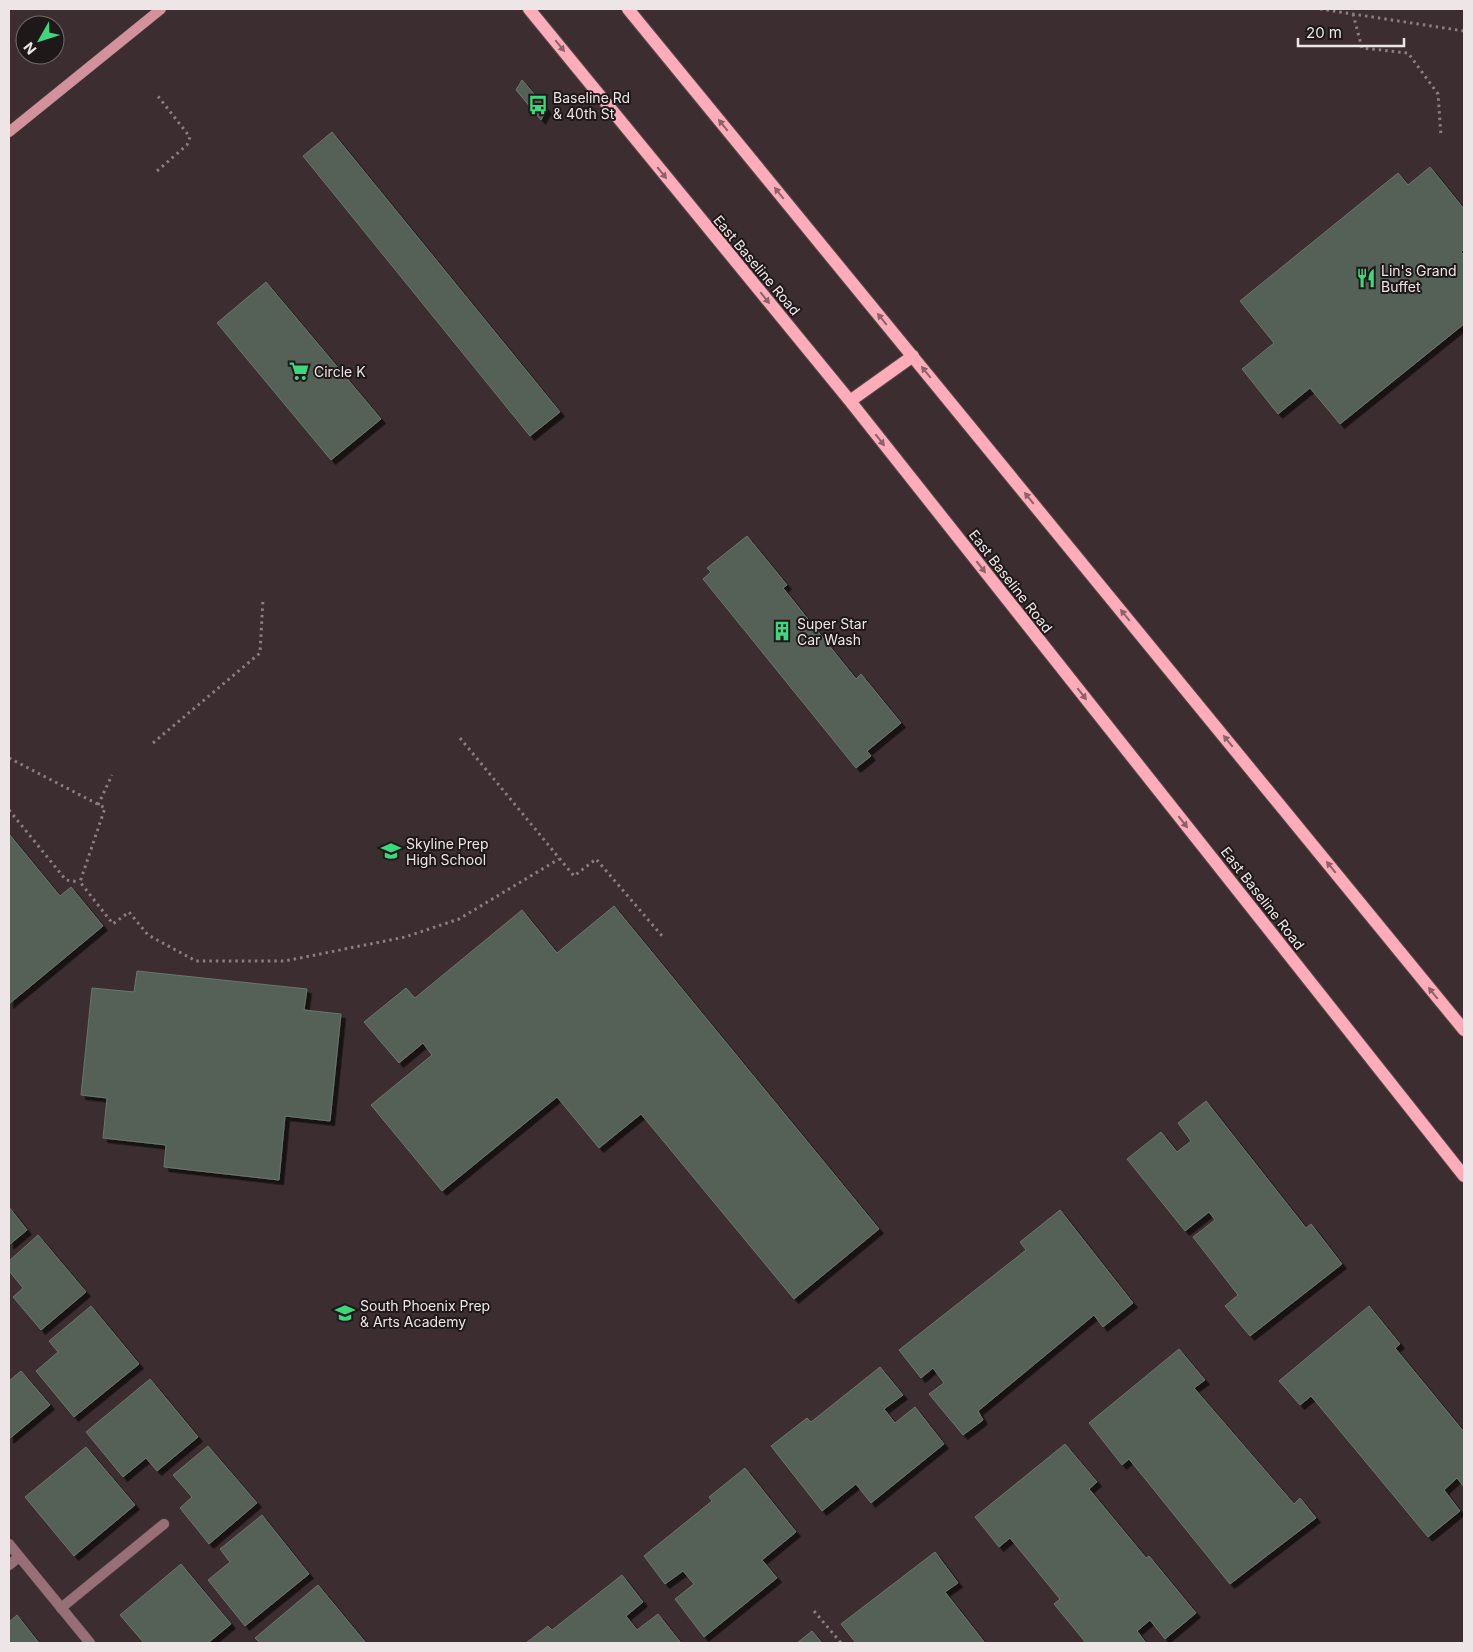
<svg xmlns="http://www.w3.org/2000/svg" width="1473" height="1652" font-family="Inter,sans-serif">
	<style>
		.building { fill: #546057; stroke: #6a766d; filter: url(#shadow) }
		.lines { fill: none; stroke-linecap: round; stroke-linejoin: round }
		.lane-casing { stroke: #584b4d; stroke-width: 11 }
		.street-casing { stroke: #584b4d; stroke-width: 11 }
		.secondary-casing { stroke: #584b4d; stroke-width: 11 }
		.primary-casing { stroke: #584b4d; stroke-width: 14 }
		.path { stroke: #897e7f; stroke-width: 3; stroke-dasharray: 2.5 4; stroke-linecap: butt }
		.lane { stroke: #986f76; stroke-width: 10 }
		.street { stroke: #986f76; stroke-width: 10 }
		.secondary { stroke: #d2919d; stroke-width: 10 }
		.primary { stroke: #feabba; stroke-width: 12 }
		.oneway { fill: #8e626a }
		.labels { text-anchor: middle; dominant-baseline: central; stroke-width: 4; stroke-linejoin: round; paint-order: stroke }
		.poi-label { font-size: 14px; fill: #eee5e6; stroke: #1e1819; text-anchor: start }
		.street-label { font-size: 14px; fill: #eee5e6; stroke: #1e1819 }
	</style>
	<defs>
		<filter id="shadow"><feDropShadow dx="4.5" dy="4.5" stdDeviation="0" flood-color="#0009"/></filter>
	</defs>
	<rect width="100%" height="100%" fill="#3c2e30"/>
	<path class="building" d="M522,80l25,29 -6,11 -25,-30z
		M332,132l228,280 -30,24 -227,-280z
		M1430,167l34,42v40l-3,3 3,3v69l-124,100 -30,-36 -32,26 -36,-45 32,-26 -34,-42 158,-128 10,12z
		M266,282l115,137 -50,41 -114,-137z
		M747,536l40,49 -4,3 73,91 5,-5 40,49 -34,28 4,5 -15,12 -153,-189 8,-7 -4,-4z
		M9,834l51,62 11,-9 32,39 -94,78z
		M614,906l265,323 -85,70 -153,-185 -42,34 -42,-51 -115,94 -71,-86 61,-50 -9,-12 -24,20 -35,-41 42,-34 9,10 107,-88 35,43z
		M137,971l170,18 -3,21 37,4 -11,107 -45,-5 -6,64 -115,-13 2,-22 -63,-7 4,-40 -26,-3 11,-107 42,4z
		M1206,1101l100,127 5,-4 31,40 -92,72 -25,-30 13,-11 -45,-58 22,-17 -6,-8 -24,19 -58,-72 34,-27 16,20 14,-11 -13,-18z
		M9,1207l18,23 -18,15z
		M1060,1210l73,93 -30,24 -9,-12 -116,96 5,9 -20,15 -34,-41 15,-11 -11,-15 -12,10 -22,-28 127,-100 -6,-8z
		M38,1235l48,57 -45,38 -28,-33 10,-9 -14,-17v-10z
		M91,1306l48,58 -65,53 -38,-46 22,-19 -9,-11z
		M1369,1306l31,38 -5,4 69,84v55l-7,-9 -13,12 16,21 -32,26 -117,-141 -11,9 -21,-24z
		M1179,1349l26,31 -11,8 100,116 6,-6 16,20 -86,66 -101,-125 -7,6 -33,-42z
		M880,1367l23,28 -19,14 11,14 20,-16 29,37 -73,59 -15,-19 -34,27 -51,-65 36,-28 4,4z
		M21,1371l29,34 -41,34v-58z
		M150,1379l48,58 -41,34 -11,-13 -23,19 -37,-45z
		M1065,1444l32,38 -8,7 57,69 3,-2 47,57 -31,26 -15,-19 -13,11 9,12h-60l-32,-39 6,-5 -50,-61 -11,9 -24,-30z
		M208,1446l49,57 -48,41 -29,-36 12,-11 -19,-22z
		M86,1447l49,58 -61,51 -49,-59z
		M745,1468l51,64 -34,28 15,18 -73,59 -29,-38 19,-15 -11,-13 -18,13 -21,-28 68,-55 -3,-4z
		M262,1515l47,59 -64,52 -37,-46 22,-18 -10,-13z
		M935,1552l23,31 -13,9 40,51h-129l-15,-19z
		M181,1564l50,60 -23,19h-64l-24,-28z
		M622,1575l21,27 -17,14 11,14 21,-16 23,29h-155l22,-17 4,4z
		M318,1585l48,58h-106l-5,-5z
		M17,1615l22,28h-30v-21z
		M812,1631l10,12h-25z"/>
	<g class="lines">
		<defs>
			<path id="lane" d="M9,1565l10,-8
				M61,1608l103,-84"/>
			<path id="street" d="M9,1544l81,99"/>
			<path id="secondary" d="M9,132l152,-123"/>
			<path id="primary" d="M529,9l321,392 614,775
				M628,9l836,1021
				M850,401l63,-45"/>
		</defs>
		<use href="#lane" class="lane-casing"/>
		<use href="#street" class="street-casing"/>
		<use href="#secondary" class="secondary-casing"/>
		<use href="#primary" class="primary-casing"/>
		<path class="path" d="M1320,9l144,22
			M1353,14l9,34 46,5 30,41 3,42
			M157,171l30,-26 3,-8 -33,-42
			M460,738l114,138 22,-17 67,78
			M153,743l107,-90 3,-54
			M9,758l96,50 -25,74 33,42 16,-12 19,23 48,26h89l120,-24 54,-18 100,-60
			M98,805l14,-30
			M9,810l57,70 13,2
			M814,1611l27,32"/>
		<use href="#lane" class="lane"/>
		<use href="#street" class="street"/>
		<use href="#secondary" class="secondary"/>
		<use href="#primary" class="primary"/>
	</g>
	<defs><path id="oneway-solid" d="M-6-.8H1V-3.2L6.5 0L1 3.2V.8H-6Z" transform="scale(1.25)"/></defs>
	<g class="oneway">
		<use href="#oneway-solid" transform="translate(560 46) rotate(51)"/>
		<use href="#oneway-solid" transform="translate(723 125) rotate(-129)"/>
		<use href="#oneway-solid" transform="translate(662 173) rotate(51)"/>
		<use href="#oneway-solid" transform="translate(779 193) rotate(-129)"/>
		<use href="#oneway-solid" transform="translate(765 298) rotate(51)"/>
		<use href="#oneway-solid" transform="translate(882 319) rotate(-129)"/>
		<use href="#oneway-solid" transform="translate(926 372) rotate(-129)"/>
		<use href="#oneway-solid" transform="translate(880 440) rotate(52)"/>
		<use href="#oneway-solid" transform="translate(1029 498) rotate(-129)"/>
		<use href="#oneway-solid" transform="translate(981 567) rotate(52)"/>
		<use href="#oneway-solid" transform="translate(1125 615) rotate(-129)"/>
		<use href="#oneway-solid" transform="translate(1082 694) rotate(52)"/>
		<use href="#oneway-solid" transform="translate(1228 741) rotate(-129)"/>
		<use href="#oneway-solid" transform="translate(1183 822) rotate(52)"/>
		<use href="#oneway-solid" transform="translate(1331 867) rotate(-129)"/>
		<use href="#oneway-solid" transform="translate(1433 993) rotate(-129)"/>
	</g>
	<defs>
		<symbol id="bus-bare" viewBox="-9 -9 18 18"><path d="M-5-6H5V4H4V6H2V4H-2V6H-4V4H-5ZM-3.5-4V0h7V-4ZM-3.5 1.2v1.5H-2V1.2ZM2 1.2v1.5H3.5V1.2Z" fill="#3dd77e" stroke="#1e1819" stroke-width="2.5" paint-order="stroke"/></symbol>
		<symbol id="restaurant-bare" viewBox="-9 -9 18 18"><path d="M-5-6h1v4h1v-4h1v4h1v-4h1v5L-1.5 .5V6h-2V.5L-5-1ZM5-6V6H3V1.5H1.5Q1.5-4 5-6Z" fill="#3dd77e" stroke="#1e1819" stroke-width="2.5" paint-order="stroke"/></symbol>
		<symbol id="supermarket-bare" viewBox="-9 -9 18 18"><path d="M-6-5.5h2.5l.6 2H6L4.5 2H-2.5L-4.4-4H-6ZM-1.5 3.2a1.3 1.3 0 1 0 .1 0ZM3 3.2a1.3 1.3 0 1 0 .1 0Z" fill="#3dd77e" stroke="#1e1819" stroke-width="2.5" paint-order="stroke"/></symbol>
		<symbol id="building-bare" viewBox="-9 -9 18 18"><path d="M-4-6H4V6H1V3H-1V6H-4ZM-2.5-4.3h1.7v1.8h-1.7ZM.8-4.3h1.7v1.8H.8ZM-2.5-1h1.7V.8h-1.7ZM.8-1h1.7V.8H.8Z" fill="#3dd77e" stroke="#1e1819" stroke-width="2.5" paint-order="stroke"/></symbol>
		<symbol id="school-bare" viewBox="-9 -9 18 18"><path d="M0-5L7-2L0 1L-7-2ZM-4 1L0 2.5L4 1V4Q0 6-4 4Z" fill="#3dd77e" stroke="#1e1819" stroke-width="2.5" paint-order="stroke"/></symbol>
	</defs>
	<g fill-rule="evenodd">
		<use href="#bus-bare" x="524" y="91" width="28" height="28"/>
		<use href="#restaurant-bare" x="1352" y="264" width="28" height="28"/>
		<use href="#supermarket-bare" x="285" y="357" width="28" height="28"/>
		<use href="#building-bare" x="768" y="617" width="28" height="28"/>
		<use href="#school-bare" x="377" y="837" width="28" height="28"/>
		<use href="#school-bare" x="331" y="1299" width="28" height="28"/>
	</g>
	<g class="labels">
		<g class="poi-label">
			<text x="553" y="97">Baseline Rd<tspan x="553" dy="16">&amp; 40th St</tspan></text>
			<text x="1381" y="270">Lin's Grand<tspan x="1381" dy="16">Buffet</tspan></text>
			<text x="314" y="371">Circle K</text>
			<text x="797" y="623">Super Star<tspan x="797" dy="16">Car Wash</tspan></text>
			<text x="406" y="843">Skyline Prep<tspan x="406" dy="16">High School</tspan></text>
			<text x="360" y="1305">South Phoenix Prep<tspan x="360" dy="16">&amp; Arts Academy</tspan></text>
		</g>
		<g class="street-label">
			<text transform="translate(757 265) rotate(50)">East Baseline Road</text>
			<text transform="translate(1011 581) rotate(52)">East Baseline Road</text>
			<text transform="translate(1263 898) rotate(52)">East Baseline Road</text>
		</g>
	</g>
	<rect width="1473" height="1652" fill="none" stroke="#eee5e6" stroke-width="20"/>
	<g transform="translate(40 40) rotate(231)"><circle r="24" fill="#1e1819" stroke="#716a6b"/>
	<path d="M0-4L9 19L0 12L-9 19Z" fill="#3dd77e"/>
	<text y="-8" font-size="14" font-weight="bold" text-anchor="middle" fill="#eee5e6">N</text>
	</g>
	<path d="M1298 38v8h106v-8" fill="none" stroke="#eee5e6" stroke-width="2.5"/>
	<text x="1306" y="38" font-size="15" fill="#eee5e6" stroke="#1e1819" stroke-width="4" paint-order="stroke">20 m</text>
</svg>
